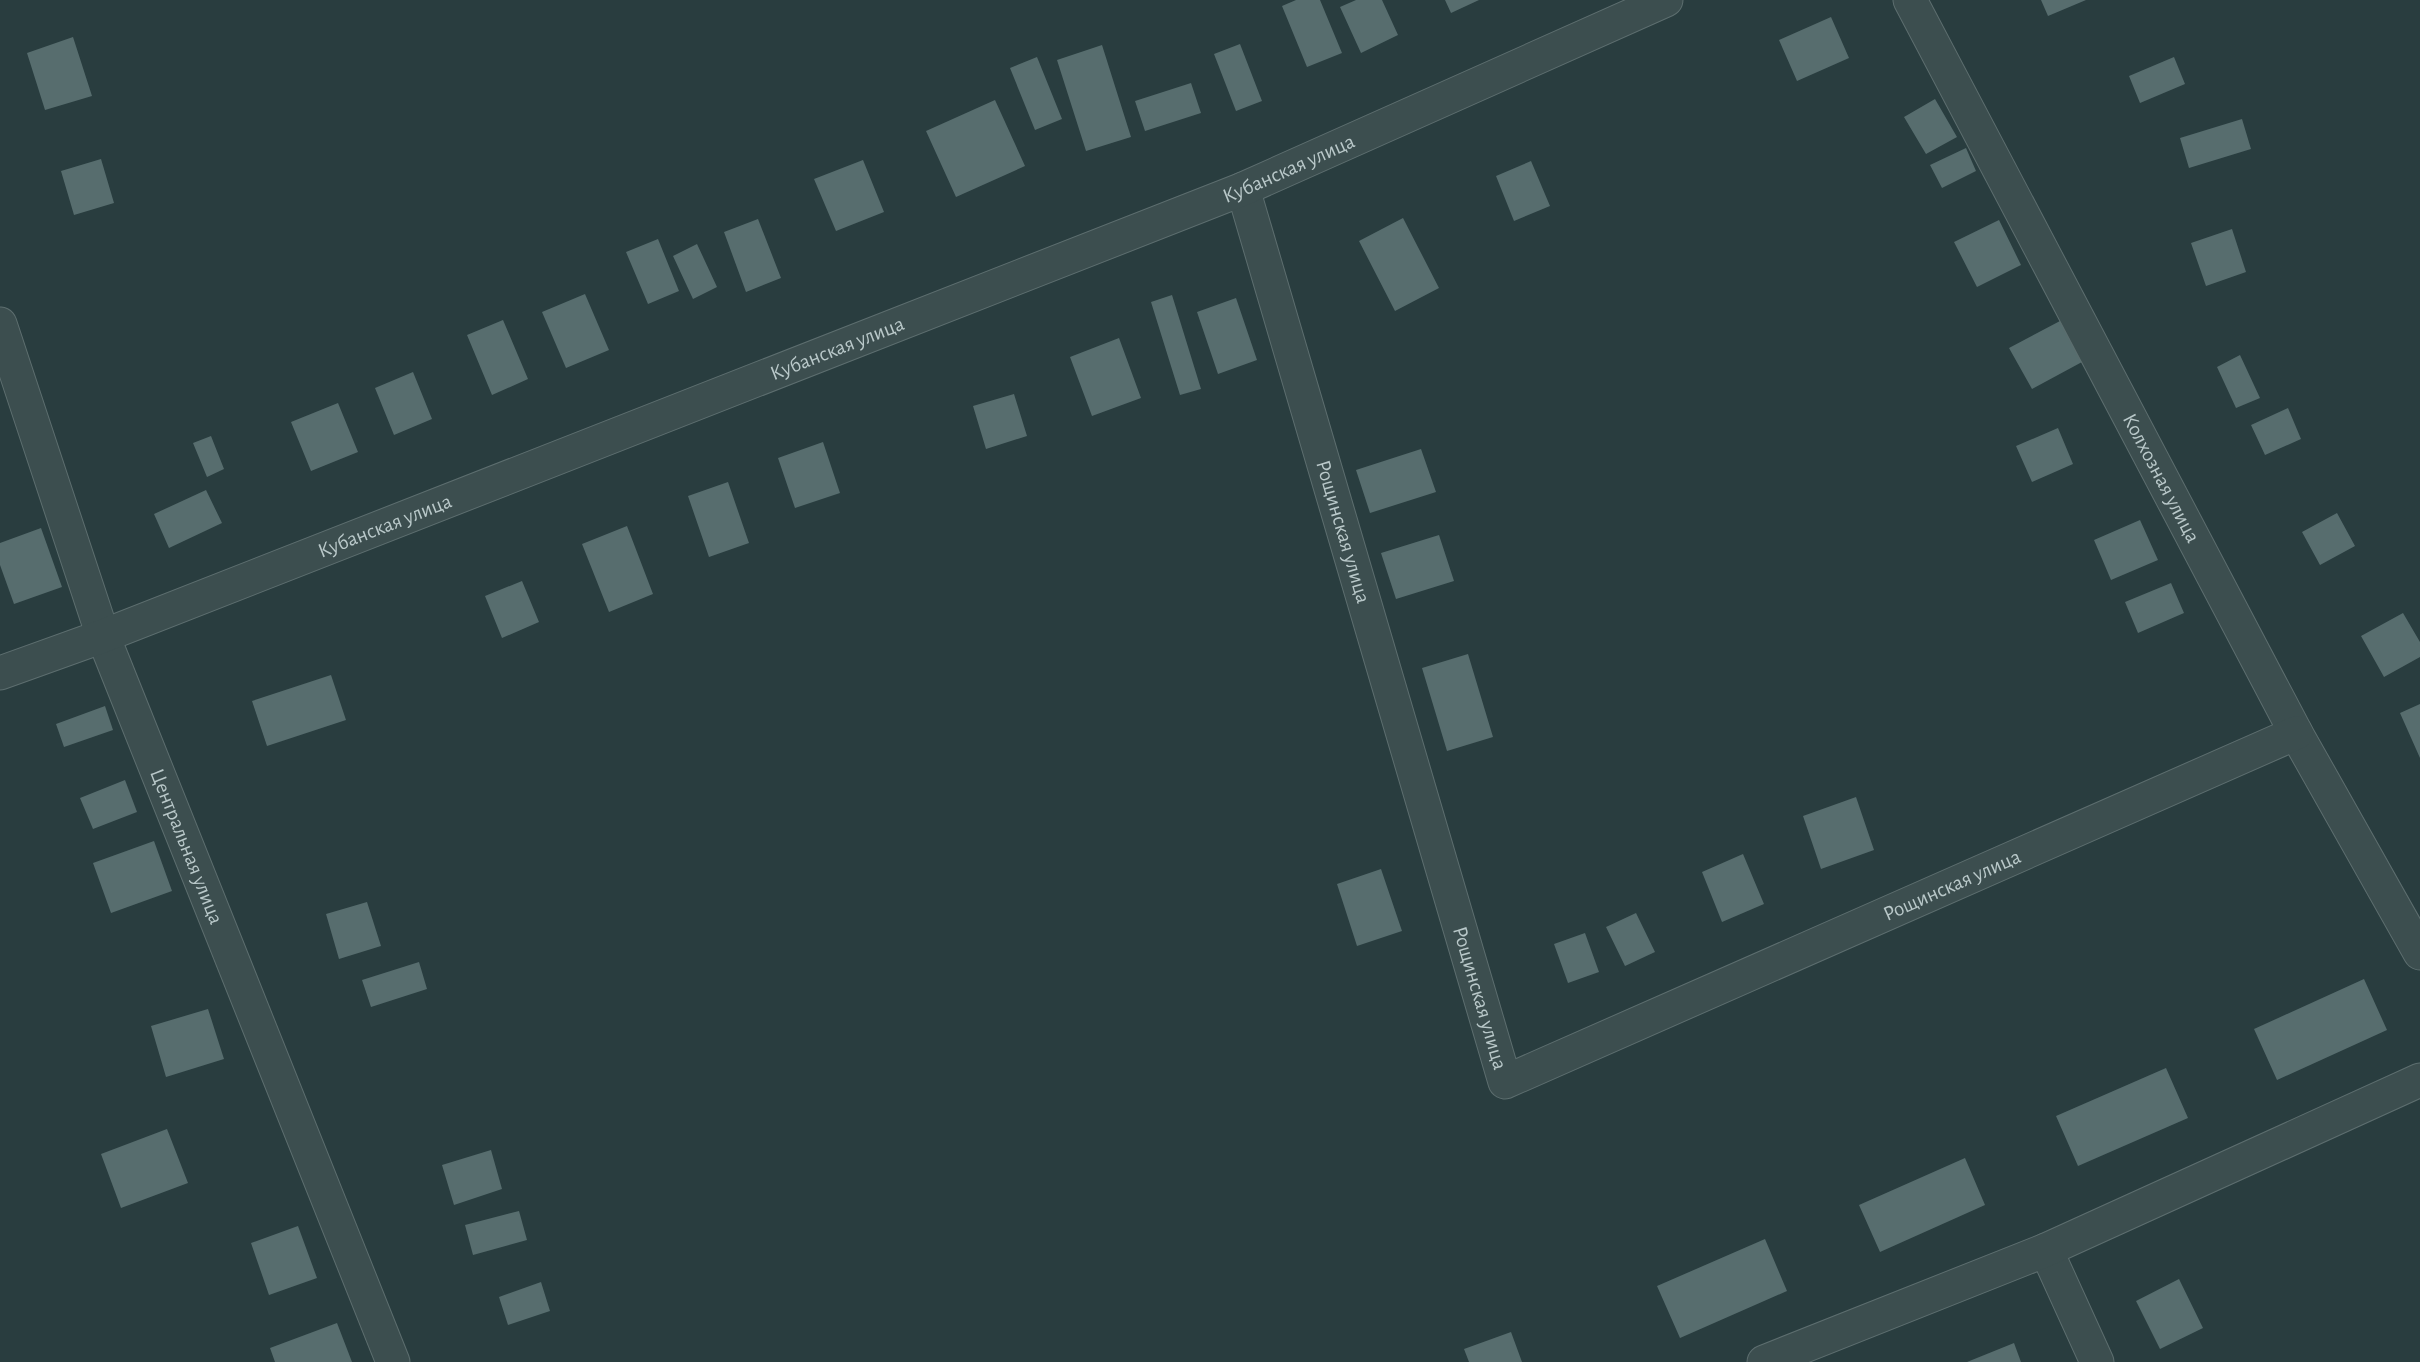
<svg xmlns="http://www.w3.org/2000/svg" width="2420" height="1362" font-family="'Alegreya Sans',sans-serif">
	<style>
		.building { fill: #576d6e }
		.lines { fill: none; stroke-linecap: round; stroke-linejoin: round }
		.minor-casing { stroke: #5d6e6f; stroke-width: 35 }
		.minor { stroke: #3c4e4f; stroke-width: 33 }
		.labels { text-anchor: middle; dominant-baseline: central; stroke-width: 4.5; stroke-linejoin: round; paint-order: stroke }
		.street-label { font-size: 21px; fill: #b9c8c9; stroke: #213334 }
	</style>
	<rect width="100%" height="100%" fill="#293d3f"/>
	<path class="building" d="M1296,0h24l22,53 -35,14 -25,-61z
		M1356,0h26l16,35 -37,18 -21,-46z
		M1445,0h34l-28,13z
		M2041,0h45l-38,16z
		M1831,17l18,41 -52,23 -18,-41z
		M73,37l19,59 -47,14 -18,-57z
		M1240,44l22,57 -26,10 -22,-57z
		M1102,45l29,92 -45,14 -29,-91z
		M1037,57l25,62 -27,11 -25,-62z
		M2174,57l11,27 -45,19 -11,-27z
		M1191,83l10,30 -56,18 -10,-30z
		M1935,99l22,38 -31,17 -22,-37z
		M995,100l30,66 -69,31 -30,-66z
		M2242,119l9,30 -62,19 -9,-30z
		M1966,148l10,23 -34,17 -12,-23z
		M101,159l13,44 -40,12 -13,-44z
		M863,160l21,52 -48,19 -22,-52z
		M1531,161l19,45 -36,15 -18,-45z
		M1403,218l36,70 -44,23 -36,-70z
		M758,219l23,59 -35,14 -22,-60z
		M1999,220l22,45 -44,22 -23,-45z
		M2232,229l14,43 -40,14 -15,-43z
		M658,239l21,52 -31,13 -22,-52z
		M697,244l20,43 -24,12 -20,-43z
		M585,294l24,56 -43,18 -24,-56z
		M1172,295l29,94 -21,6 -29,-93z
		M1236,298l21,62 -39,14 -21,-62z
		M503,320l25,59 -36,16 -25,-60z
		M2060,321l22,41 -50,27 -23,-41z
		M1119,338l22,60 -49,18 -22,-59z
		M2240,355l20,43 -24,10 -19,-41z
		M413,372l19,47 -38,16 -19,-47z
		M1014,394l13,42 -41,13 -13,-43z
		M338,403l20,49 -47,19 -20,-49z
		M2288,408l13,31 -36,16 -14,-30z
		M2058,428l15,36 -41,18 -16,-36z
		M211,436l13,33 -17,8 -14,-34z
		M823,442l17,51 -45,15 -17,-50z
		M1421,449l15,43 -66,21 -14,-43z
		M728,482l21,61 -40,14 -21,-61z
		M206,490l16,33 -53,25 -15,-34z
		M2337,513l18,33 -35,19 -18,-33z
		M2140,520l18,40 -47,20 -17,-40z
		M627,526l26,68 -44,18 -27,-68z
		M41,528l21,59 -48,17 -14,-39v-22z
		M1439,535l15,46 -58,18 -15,-46z
		M522,581l17,41 -37,16 -17,-42z
		M2171,583l13,30 -46,20 -13,-31z
		M2403,613l17,29v15l-36,20 -23,-41z
		M1468,654l25,83 -46,14 -25,-83z
		M331,675l15,45 -79,26 -15,-45z
		M2420,704v54l-20,-45z
		M105,706l8,24 -49,17 -8,-23z
		M125,780l12,32 -44,17 -13,-31z
		M1856,797l18,53 -53,19 -18,-53z
		M154,841l18,50 -61,22 -18,-50z
		M1743,854l21,50 -42,18 -20,-50z
		M1381,869l21,62 -45,15 -20,-62z
		M367,902l14,44 -42,13 -13,-45z
		M1636,913l19,39 -30,14 -19,-39z
		M1585,933l14,39 -31,11 -14,-39z
		M419,962l8,27 -56,18 -9,-27z
		M2364,979l23,51 -110,50 -23,-51z
		M208,1009l16,50 -58,18 -15,-51z
		M2166,1068l22,50 -110,48 -22,-50z
		M167,1129l21,54 -67,25 -20,-54z
		M491,1150l11,39 -48,16 -12,-40z
		M1965,1158l20,47 -105,47 -21,-47z
		M519,1211l8,29 -54,15 -8,-30z
		M298,1226l19,52 -48,17 -18,-52z
		M1765,1239l22,52 -107,47 -23,-52z
		M2179,1279l24,49 -43,21 -24,-48z
		M541,1282l9,29 -42,14 -9,-28z
		M337,1323l15,39h-77l-5,-14z
		M1511,1332l11,30h-53l-5,-13z
		M2014,1343l7,19h-54z"/>
	<g class="lines">
		<defs>
			<g id="minor">
				<path id="s1" d="M1910,0l386,733 124,220"/>
				<path id="s2" d="M1243,189l262,893 791,-349"/>
				<path id="s3" d="M0,324l103,312 290,726"/>
				<path id="s4" d="M0,673l103,-37 1140,-447 423,-189"/>
				<path d="M2046,1250l51,112"/>
				<path d="M1764,1362l282,-112 374,-170"/>
			</g>
		</defs>
		<use href="#minor" class="minor-casing"/>
		<use href="#minor" class="minor"/>
	</g>
	<g class="labels">
		<g class="street-label">
			<text stroke="none"><textPath href="#s4" startOffset="1384">Кубанская улица</textPath></text>
			<text stroke="none"><textPath href="#s4" startOffset="898">Кубанская улица</textPath></text>
			<text stroke="none"><textPath href="#s1" startOffset="540">Колхозная улица</textPath></text>
			<text stroke="none"><textPath href="#s4" startOffset="412">Кубанская улица</textPath></text>
			<text stroke="none"><textPath href="#s2" startOffset="357">Рощинская улица</textPath></text>
			<text stroke="none"><textPath href="#s3" startOffset="555">Центральная улица</textPath></text>
			<text stroke="none"><textPath href="#s2" startOffset="1419">Рощинская улица</textPath></text>
			<text stroke="none"><textPath href="#s2" startOffset="843">Рощинская улица</textPath></text>
		</g>
	</g>
</svg>
